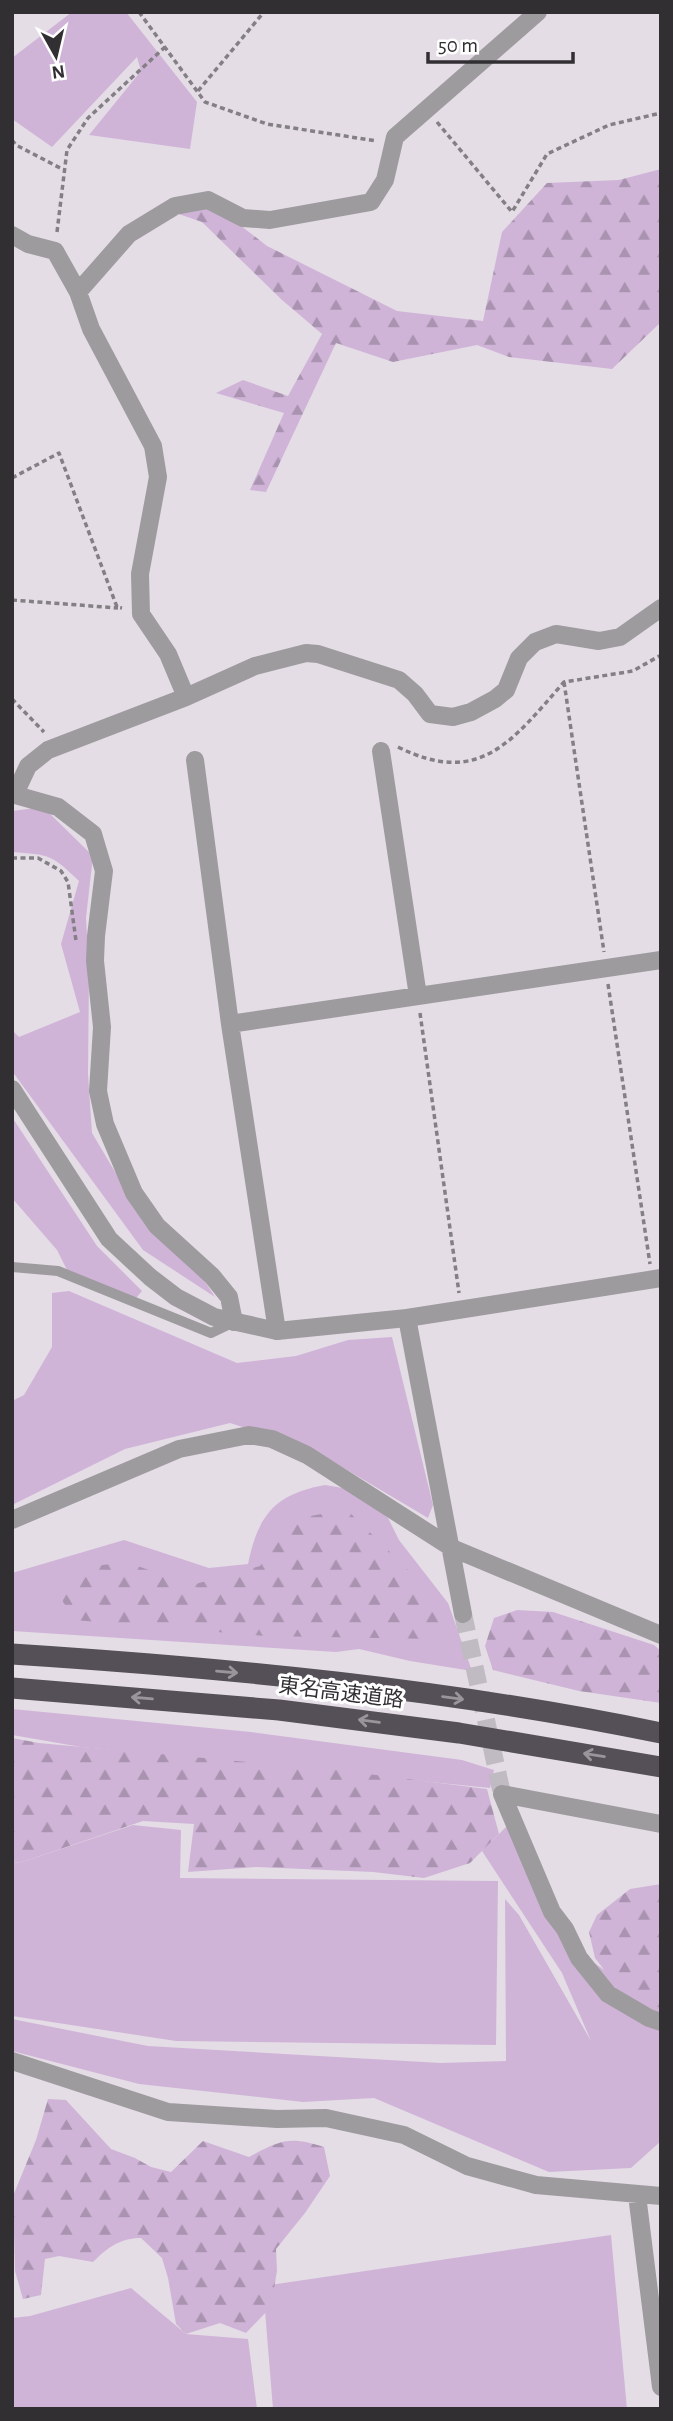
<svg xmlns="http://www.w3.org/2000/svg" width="673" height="2421" font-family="'Alegreya Sans','Noto Sans JP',sans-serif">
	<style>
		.green { fill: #d0b4d8 }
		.forest { fill: url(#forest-firs) }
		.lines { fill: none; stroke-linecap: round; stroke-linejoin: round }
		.minor-tunnel { stroke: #c0bac2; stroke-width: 18; stroke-dasharray: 18 9; stroke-linecap: butt }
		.path { stroke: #837f85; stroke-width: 3.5; stroke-dasharray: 5 3.5; stroke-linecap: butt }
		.service { stroke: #9e9b9f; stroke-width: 10 }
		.minor { stroke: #9e9b9f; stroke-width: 18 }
		.tertiary { stroke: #9e9b9f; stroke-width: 18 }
		.motorway { stroke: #554f57; stroke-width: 21 }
		.oneway { stroke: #99959a }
		.labels { text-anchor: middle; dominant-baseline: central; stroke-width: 6; stroke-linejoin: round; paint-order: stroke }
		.street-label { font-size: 21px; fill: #322f33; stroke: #fff }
	</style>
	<defs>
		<pattern id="forest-firs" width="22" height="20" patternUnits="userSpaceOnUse" patternTransform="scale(1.75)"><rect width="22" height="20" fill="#d0b4d8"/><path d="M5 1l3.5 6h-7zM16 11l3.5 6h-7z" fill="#a993b0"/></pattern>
	</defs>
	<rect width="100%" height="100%" fill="#e4dde6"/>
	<path class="green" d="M72,12h54l71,90 -7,47 -101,-14 52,-64 -4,-14 -85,90 -40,-28v-61z
		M43,807l50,49 -7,62 3,54 -1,102 4,59 54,91 58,56 11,17 -72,-47 -131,-179v-41l7,7 61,-25 -19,-68 18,-63c-28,-27 -29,-26 -67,-29v-41z
		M12,1117l85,129 45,45 -10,12 -63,-29 -12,-24 -45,-52z
		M69,1291l168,72 59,-7 52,-16 44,-3 41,168 -5,13 -118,-70 -80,-25 -105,26 -113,56v-104l12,-6 28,-48v-54z
		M325,1485l24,4 22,11 17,18 11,22 49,63 24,68 -62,-10 -51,-12 -23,3 -324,-21v-58l112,-33 85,28 39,-4c10,-49 27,-70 77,-79z
		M12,1709l239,23 211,28 32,10 -4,18 -409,-41 -69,-12z
		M510,1823l77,135 74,51v132l-30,27 -82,4 -175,-74 -71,4 -164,-18 -127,-33v-32l136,27 293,17 65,-2 -1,-162 14,16 72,126 -29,-68 -80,-122z
		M133,1825l48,5 -1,48 318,3 -2,164 -320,-4 -164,-25v-153l10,-1z
		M611,2235l16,174h-354l-10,-123z
		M131,2288l55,46 62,5 9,70h-245v-91l18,-2z"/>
	<path class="forest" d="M661,169v153l-49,47 -103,-12 -32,-12 -84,17 -57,-19 -70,149 -16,-2 34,-77 -68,-20 27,-13 45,16 34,-62 -40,-34 -80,-78 -35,-12 41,-10 59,46 130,65 86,10 19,-89 45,-49 72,-3z
		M346,1509l94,92 -3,38 -172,-3 -191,-16 -12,-20 25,-33 39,-5 66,23 68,-19 36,-47z
		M517,1610l36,2 101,33 7,6v52l-82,-12 -86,-21 -8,-24 9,-28z
		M12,1738l27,5 297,27 151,19 12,45 -29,29 -46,15 -51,-6 -117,-5 -68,5 6,-48 -51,-3 -121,41 -10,1z
		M661,1884v129l-39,-20 -27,-35 -6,-26 8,-17 33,-26z
		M48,2099l18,1 45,49 24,9 16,9 20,5 32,-31 46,16c32,-17 40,-21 75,-10l6,29 -25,37 -29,36 1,22 -6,36 -25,26 -26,-10 -34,11 -10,-10 -8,-46 -6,-20 -21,-20c-21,0 -34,10 -48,24l-34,-6 -14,3 -4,36 -18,4 -8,-28 -2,-75 23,-56z"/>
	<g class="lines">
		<path class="minor-tunnel" d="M463,1614l39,180"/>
		<path class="path" d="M139,12l66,90 62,22 110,17
			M198,91l66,-79
			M437,122l75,90 35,-58 62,-29 52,-12
			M12,140l4,5 48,25
			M57,232l10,-82 21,-32 77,-71
			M12,478l47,-25 58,154 5,1
			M12,600l106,8
			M564,682l40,270
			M12,699l32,33
			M398,747c82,41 115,-7 166,-65l69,-11 28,-16
			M12,858h26l23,13 7,11 8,59
			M608,984l42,280
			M420,1013l39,280"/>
		<path class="service" d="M12,1267l46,4 153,62 23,-11"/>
		<path class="minor" d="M12,235l16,9 27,7 23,41 13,37 62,117 5,31 -18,97 1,40 27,40 18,43
			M78,292l51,-58 46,-28 33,-6 35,18 27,2 101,-18 14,-22 10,-43 143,-125
			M381,751l37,245
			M195,760l35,264 47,307
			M12,794l46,13 35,27 11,37 -8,65 -1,25 7,66 -4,64 7,33 29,69 23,33 55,50 17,21 5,25
			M15,794l13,-28 20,-16 138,-53 69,-31 51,-13 12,1 81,26 16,14 15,20 23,3 18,-5 24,-13 11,-9 13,-32 16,-16 21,-8 43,7 21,-4 41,-29
			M230,1024l431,-64
			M407,1318l56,296
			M12,1520l167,-71 70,-14 23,4 35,16 145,93 209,87
			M502,1794l50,118 13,17 14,29 29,36 41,24 12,4
			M502,1794l159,30
			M12,2061l156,51 109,7 49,-1 78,17 63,31 69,19 125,11
			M637,2195l24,192"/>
		<path class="tertiary" d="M12,1089l97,150 41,38 26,20 38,20 63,14 130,-13 254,-40"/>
		<path class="motorway" d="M12,1654c216,14 437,35 649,79
			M12,1688l267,22 180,23 202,34"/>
	</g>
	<defs><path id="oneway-shaft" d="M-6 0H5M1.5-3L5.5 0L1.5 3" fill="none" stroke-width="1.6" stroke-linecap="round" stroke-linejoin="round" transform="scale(1.75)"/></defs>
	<g class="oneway">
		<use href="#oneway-shaft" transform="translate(227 1672) rotate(5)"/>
		<use href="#oneway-shaft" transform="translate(142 1698) rotate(-175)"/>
		<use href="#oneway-shaft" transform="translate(453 1698) rotate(7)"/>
		<use href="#oneway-shaft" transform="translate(369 1721) rotate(-173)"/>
		<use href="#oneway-shaft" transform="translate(594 1755) rotate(-171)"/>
	</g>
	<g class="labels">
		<g class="street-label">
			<text transform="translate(341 1693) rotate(7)">東名高速道路</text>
		</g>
	</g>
	<rect width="673" height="2421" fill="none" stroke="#322f33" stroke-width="28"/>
	<g transform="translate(56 56) rotate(172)" stroke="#ffffff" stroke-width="5" paint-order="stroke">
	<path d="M0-5L12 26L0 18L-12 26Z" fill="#322f33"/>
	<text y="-10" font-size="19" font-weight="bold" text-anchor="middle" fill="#322f33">N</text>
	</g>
	<path d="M428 52v10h145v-10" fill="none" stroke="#322f33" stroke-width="3.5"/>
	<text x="438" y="52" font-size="21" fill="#322f33" stroke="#ffffff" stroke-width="5" paint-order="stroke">50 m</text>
</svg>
